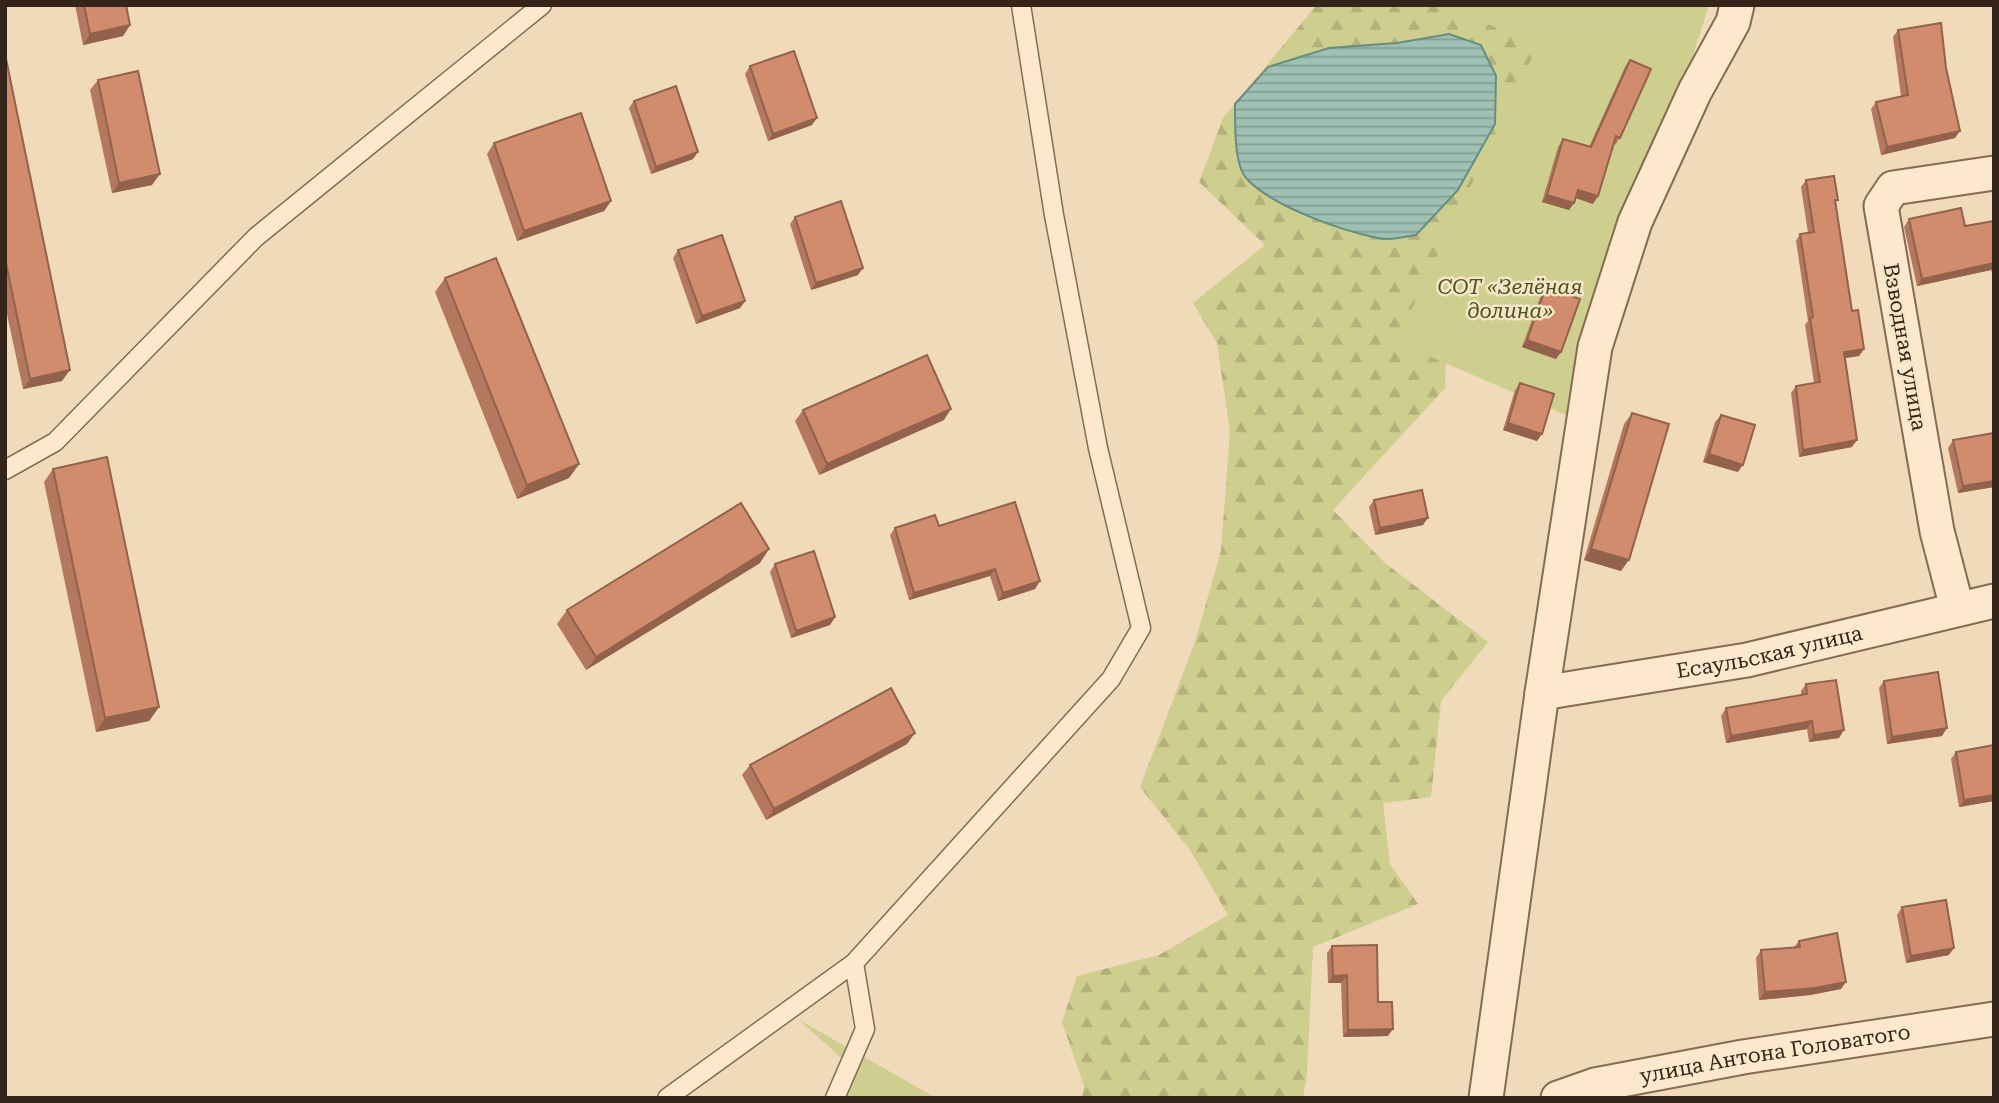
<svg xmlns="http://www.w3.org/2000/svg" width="1999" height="1103" font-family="'Roboto Serif',serif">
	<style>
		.forest { fill: url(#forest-firs) }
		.garden { fill: #cece8e }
		.water { fill: url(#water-rules); stroke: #668e80; stroke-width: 2 }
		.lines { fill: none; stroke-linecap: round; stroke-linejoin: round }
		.lane-casing { stroke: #886a53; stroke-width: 21 }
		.street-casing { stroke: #886a53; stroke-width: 37 }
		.lane { stroke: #fbe8cd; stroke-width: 18 }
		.street { stroke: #fbe8cd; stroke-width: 33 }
		.wall { fill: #b4785e }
		.shaded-wall { fill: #92624c }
		.building { fill: #d18c6d; stroke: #92624c; stroke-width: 2 }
		.labels { text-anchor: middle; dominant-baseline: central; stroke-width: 5; stroke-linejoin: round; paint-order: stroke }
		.park-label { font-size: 21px; font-style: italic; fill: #4c531f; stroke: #f7e5c9 }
		.street-label { font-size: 21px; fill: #352419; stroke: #f7e5c9 }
	</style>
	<defs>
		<pattern id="forest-firs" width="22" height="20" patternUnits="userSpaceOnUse" patternTransform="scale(1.75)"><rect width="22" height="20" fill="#cece8e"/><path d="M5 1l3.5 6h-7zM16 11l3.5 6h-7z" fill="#b2b17a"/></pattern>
		<pattern id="water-rules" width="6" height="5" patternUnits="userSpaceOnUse" patternTransform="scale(1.75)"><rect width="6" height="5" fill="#9fc0b3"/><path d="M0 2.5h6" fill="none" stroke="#829c91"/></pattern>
	</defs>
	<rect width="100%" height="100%" fill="#f0daba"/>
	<path class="forest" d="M1369,5h185l-107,314 -2,69 -112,122 51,52 104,80 -47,59 -10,96 -48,6 7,61 28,40 -105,43 -6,127 -4,24h-221l2,-12 -22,-64 15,-46 82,-21 69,-40 -38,-65 -50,-63 55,-145 26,-91 9,-120 -13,-88 -24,-40 72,-58 -66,-63 24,-64 92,-111z"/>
	<path class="garden" d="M1436,5h273l-25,79 -65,132 -53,199 -170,-73 143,-299z
		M799,1020l137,78h-107l16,-37z"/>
	<path class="water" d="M1449,34l32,11 15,31 -1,48 -37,66 -42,45c-12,2 -26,6 -38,3 -36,-7 -107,-32 -132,-60 -12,-14 -11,-55 -11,-74l33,-37 61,-19 68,-5z"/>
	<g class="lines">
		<defs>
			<path id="lane" d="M5,470l50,-28 201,-205 286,-232
				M667,1098l187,-135 257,-284 30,-51 -43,-180 -44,-233 -33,-210
				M835,1098l30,-69 -11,-66"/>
			<g id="street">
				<path d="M1957,608l-20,-77 -56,-325 12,-18 101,-15"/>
				<path id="s1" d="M1542,693l205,-33 247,-59"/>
				<path d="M1486,1098l56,-405 53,-346 40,-125 60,-131 38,-69 4,-17"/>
				<path id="s2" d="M1558,1098l37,-13 148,-28 251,-38"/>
			</g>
		</defs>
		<use href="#lane" class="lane-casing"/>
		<use href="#street" class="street-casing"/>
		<use href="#lane" class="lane"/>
		<use href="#street" class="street"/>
	</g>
	<path class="wall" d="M75,5h51l4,20 -7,11 -40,9z
		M1898,30l57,108 -74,17 -10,-46 5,-7 25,-6 -8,-59z
		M5,54l57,327 -39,8 -18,-84z
		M1630,60l-10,78 -5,7 -1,-1 -21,60 -17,-6 -2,5 -5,7 -27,-8 16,-55 5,-8 26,8 36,-80z
		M750,66l62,59 -44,16 -23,-67z
		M98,80l54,105 -40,8 -22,-103z
		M634,101l59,58 -42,15 -22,-66z
		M494,143l117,58 -7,10 -87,30 -30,-87z
		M1806,180l32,20 -3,3 17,108 12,38 -5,7 -14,2 7,89 -53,10 -8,-64 5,-7 18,-3 -9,-58 3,-4 -12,-80 4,-7 8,-1 -7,-46z
		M795,217l63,58 -47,15 -21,-66z
		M1909,219l56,7 29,-5v52h-2l-1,-3 -74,16 -13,-59z
		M678,250l67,51 -5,7 -44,16 -23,-66z
		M445,278l134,186 -10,14 -52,21 -82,-207z
		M1546,287l10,72 -34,-12 19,-52z
		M1520,383l17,58 -34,-11 12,-40z
		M803,410l141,10 -125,55 -24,-54z
		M1632,413l-11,158 -37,-11 40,-136z
		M1721,415l17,57 -35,-10 12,-40z
		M1953,440l41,47 -36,6 -10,-45z
		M53,469l106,238 -10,14 -53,11 -52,-250z
		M1374,500l49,25 -48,10 -6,-28z
		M939,526l96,63 -37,12 -8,-25 -81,24 -19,-65 5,-7z
		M760,563l-174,107 -29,-46 10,-14z
		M775,564l60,53 -5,8 -39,13 -21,-66z
		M1884,681l58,55 -55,8 -8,-56z
		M1806,684l33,54 -30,4 -2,-13 -81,14 -5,-27 5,-8 75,-13v-4z
		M907,744l-141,76 -24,-45 8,-10z
		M1956,752l38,49 -35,6 -8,-48z
		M1902,907l47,48 -43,8 -9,-48z
		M1799,941l42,48 -31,6 -51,5 -3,-42 5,-8 33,-3z
		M1332,946l46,56 10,34 -45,1 -2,-54h-13l-1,-30z"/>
	<path class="shaded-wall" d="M130,25l-7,11 -40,9 7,-11z
		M817,118l-5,7 -44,16 5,-7z
		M1960,131l-5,7 -74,17 6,-8z
		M698,152l-5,7 -42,15 5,-7z
		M160,174l-8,11 -40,8 7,-10z
		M1578,190l20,6 -5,8 -20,-7z
		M1547,195l27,8 -5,7 -27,-8z
		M611,201l-7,10 -87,30 7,-10z
		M1994,263v4l-3,3 -74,16 5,-7z
		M863,268l-5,7 -47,15 5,-7z
		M745,301l-5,7 -44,16 6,-8z
		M1527,340l34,12 -5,7 -34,-12z
		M1864,349l-5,7 -20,3 5,-7z
		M70,370l-8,11 -39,8 7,-10z
		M951,409l-7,11 -125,55 8,-11z
		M1508,423l34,11 -5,7 -34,-11z
		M1857,440l-5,7 -53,10 4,-7z
		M1709,454l34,11 -5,7 -35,-10z
		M579,464l-10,14 -52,21 10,-14z
		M1994,481v6l-36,6 5,-7z
		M1428,518l-5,7 -48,10 5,-7z
		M769,549l-9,14 -174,107 10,-13z
		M1591,549l38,11 -8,11 -37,-11z
		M995,569l-5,7 -81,24 5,-7z
		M1040,581l-5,8 -37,12 5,-8z
		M835,617l-5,8 -39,13 5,-7z
		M159,707l-10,14 -53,11 9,-14z
		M1812,721l-5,8 -81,14 5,-7z
		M1947,728l-5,8 -55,8 5,-7z
		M1844,730l-5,8 -30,4 5,-7z
		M915,733l-8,11 -141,76 8,-11z
		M1994,795v6l-35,6 5,-7z
		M1954,948l-5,7 -43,8 5,-7z
		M1347,975l-6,8h-13l5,-7z
		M1846,982l-5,7 -31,6 -51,5 6,-8z
		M1393,1029l-5,7 -45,1 5,-7z"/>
	<path class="building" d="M84,5h42l4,20 -40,9z
		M1941,23l5,45 14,63 -73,16 -11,-45 32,-7 -10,-65z
		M794,51l23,67 -44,16 -23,-68z
		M5,54l65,316 -40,9 -25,-121z
		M1630,60l21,9 -31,69 -4,-2 -18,60 -20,-6 -4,13 -27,-8 16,-56 28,8z
		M138,71l22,103 -41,9 -21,-103z
		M676,86l22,66 -42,15 -22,-66z
		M581,113l30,88 -87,30 -30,-88z
		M1834,176l4,24h-3l17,111 6,-1 6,39 -20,3 13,88 -54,10 -7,-64 24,-4 -10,-64 3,-1 -13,-83 14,-2 -8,-52z
		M841,201l22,67 -47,15 -21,-66z
		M1961,208l4,18 29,-5v42l-72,16 -13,-60z
		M722,235l23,66 -43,15 -24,-66z
		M496,258l83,206 -52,21 -82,-207z
		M1546,287l34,12 -19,53 -34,-12z
		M927,355l24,54 -124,55 -24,-54z
		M1520,383l34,11 -12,40 -34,-11z
		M1632,413l37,11 -40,136 -38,-11z
		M1721,415l34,10 -12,40 -34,-11z
		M1994,433v48l-31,5 -10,-46z
		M107,457l52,250 -54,11 -52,-249z
		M1422,490l6,28 -48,10 -6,-28z
		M1015,502l25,79 -37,12 -8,-24 -81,24 -19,-65 40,-13 4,11z
		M741,503l28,46 -173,108 -29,-47z
		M814,551l21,66 -39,14 -21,-67z
		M1938,672l9,56 -55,9 -8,-56z
		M1836,680l8,50 -30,5 -2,-14 -81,15 -5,-28 81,-14 -1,-10z
		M891,688l24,45 -141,76 -24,-44z
		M1994,745v50l-30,5 -8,-48z
		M1946,900l8,48 -43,8 -9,-49z
		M1837,933l9,49 -31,6 -50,4 -4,-42 39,-3 -1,-6z
		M1377,945l1,57h14l1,27 -45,1 -1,-55 -14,1 -1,-30z"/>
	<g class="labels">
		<g class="park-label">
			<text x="1510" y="287">СОТ «Зелёная<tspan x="1510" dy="24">долина»</tspan></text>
		</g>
		<g class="street-label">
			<text transform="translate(1905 347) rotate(80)">Взводная улица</text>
			<text stroke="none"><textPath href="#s1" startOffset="231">Есаульская улица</textPath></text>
			<text stroke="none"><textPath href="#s2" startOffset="222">улица Антона Головатого</textPath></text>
		</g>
	</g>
	<rect width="1999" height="1103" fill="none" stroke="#352419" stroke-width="14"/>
</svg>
